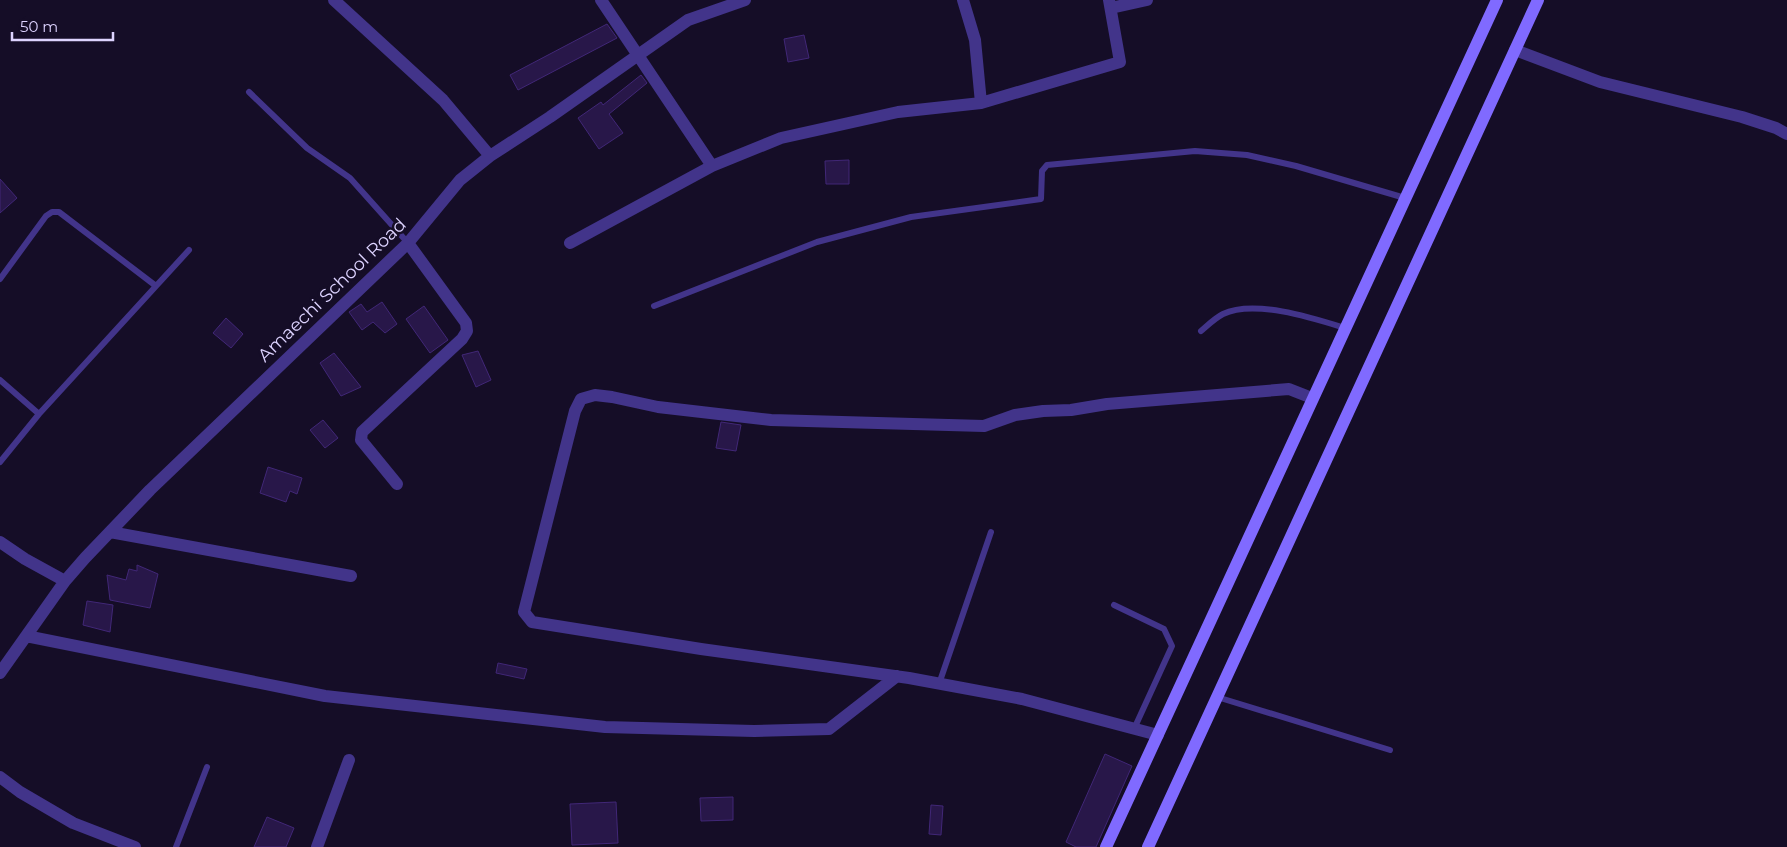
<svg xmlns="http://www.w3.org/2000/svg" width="1787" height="847" font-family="Montserrat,sans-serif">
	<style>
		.building { fill: #281749; stroke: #412777 }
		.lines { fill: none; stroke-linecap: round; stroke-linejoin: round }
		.lane { stroke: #42348a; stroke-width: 6 }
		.street { stroke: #42348a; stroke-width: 12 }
		.secondary { stroke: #806aff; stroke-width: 12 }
		.labels { text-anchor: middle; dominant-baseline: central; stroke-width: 5; stroke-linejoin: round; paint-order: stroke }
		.street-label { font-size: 18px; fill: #ddd3ff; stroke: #150d27 }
	</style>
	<rect width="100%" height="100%" fill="#150d27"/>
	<path class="building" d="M607,24l10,14 -99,52 -8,-15z
		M804,35l5,23 -21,4 -4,-23z
		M641,75l6,8 -38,31 14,19 -24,16 -21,-31 23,-16 2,3z
		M849,160v24h-23l-1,-23z
		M0,179l17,19 -17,15z
		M382,302l15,22 -12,9 -12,-11 -11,8 -13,-18 12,-8 6,8z
		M424,306l24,34 -18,13 -24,-34z
		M226,318l17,16 -12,14 -18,-15z
		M478,351l13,29 -15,7 -14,-32z
		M334,353l27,34 -20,9 -21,-33z
		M323,420l15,18 -13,10 -15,-18z
		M721,422l20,3 -5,26 -20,-3z
		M268,467l34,11 -5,16 -7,-3 -4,11 -26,-9z
		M137,565l21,9 -8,34 -40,-8 -3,-25 19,5 3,-11 8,2z
		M87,601l26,4 -3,27 -27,-7z
		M498,663l29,6 -3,10 -28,-6z
		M1105,754l27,12 -36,81h-20l-10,-5z
		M733,797v23l-32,1 -1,-23z
		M616,802l2,41 -46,2 -2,-41z
		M931,805l12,1 -2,29 -12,-1z
		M267,817l27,11 -8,19h-32z"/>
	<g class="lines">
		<path class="lane" d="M249,92l58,56 43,30 58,65
			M0,279l46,-63 6,-4h7l97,74
			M654,306l163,-64 94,-25 130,-18 1,-28 5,-6 148,-14 52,4 49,11 109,32
			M1201,331c7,-6 14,-13 22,-17 31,-15 90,4 122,14
			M0,380l39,34
			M0,462l39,-48 150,-164
			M1114,605l50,24 8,17 -38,83
			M939,684l52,-152
			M1217,697l173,53
			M176,847l31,-80"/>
		<path class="street" d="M334,0l109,100 47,56
			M601,0l111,166
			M963,0l12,40 6,63
			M1111,8l36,-8
			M1515,50l85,32 142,35 34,11 11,6
			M570,243l142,-77 69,-28 117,-26 83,-9 139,-41 -11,-62
			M397,484l-36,-44 1,-8 100,-93 5,-8 -1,-8 -58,-80
			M110,532l241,44
			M0,542l25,17 40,22
			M26,636l299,60 280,31 149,4 75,-2 68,-53
			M0,673l65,-92 20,-23 65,-68 258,-247 52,-63 30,-24 60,-39 138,-97 57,-20
			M1158,735l-136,-36 -113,-21 -208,-29 -169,-27 -8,-10 51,-201 6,-12 14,-4 17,2 46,10 113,13 213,6 31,-11 28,-4 28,-1 36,-6 182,-15 23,9
			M0,777l20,15 53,31 62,24
			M317,847l32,-87"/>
		<path class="secondary" d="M1106,847l391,-847
			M1148,847l390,-847"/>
	</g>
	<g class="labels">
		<g class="street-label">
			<text transform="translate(332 290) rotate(-44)">Amaechi School Road</text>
		</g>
	</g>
	<path d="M12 32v8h101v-8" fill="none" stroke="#ddd3ff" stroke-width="2.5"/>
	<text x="20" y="32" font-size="15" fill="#ddd3ff" stroke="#150d27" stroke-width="4" paint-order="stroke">50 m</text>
</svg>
